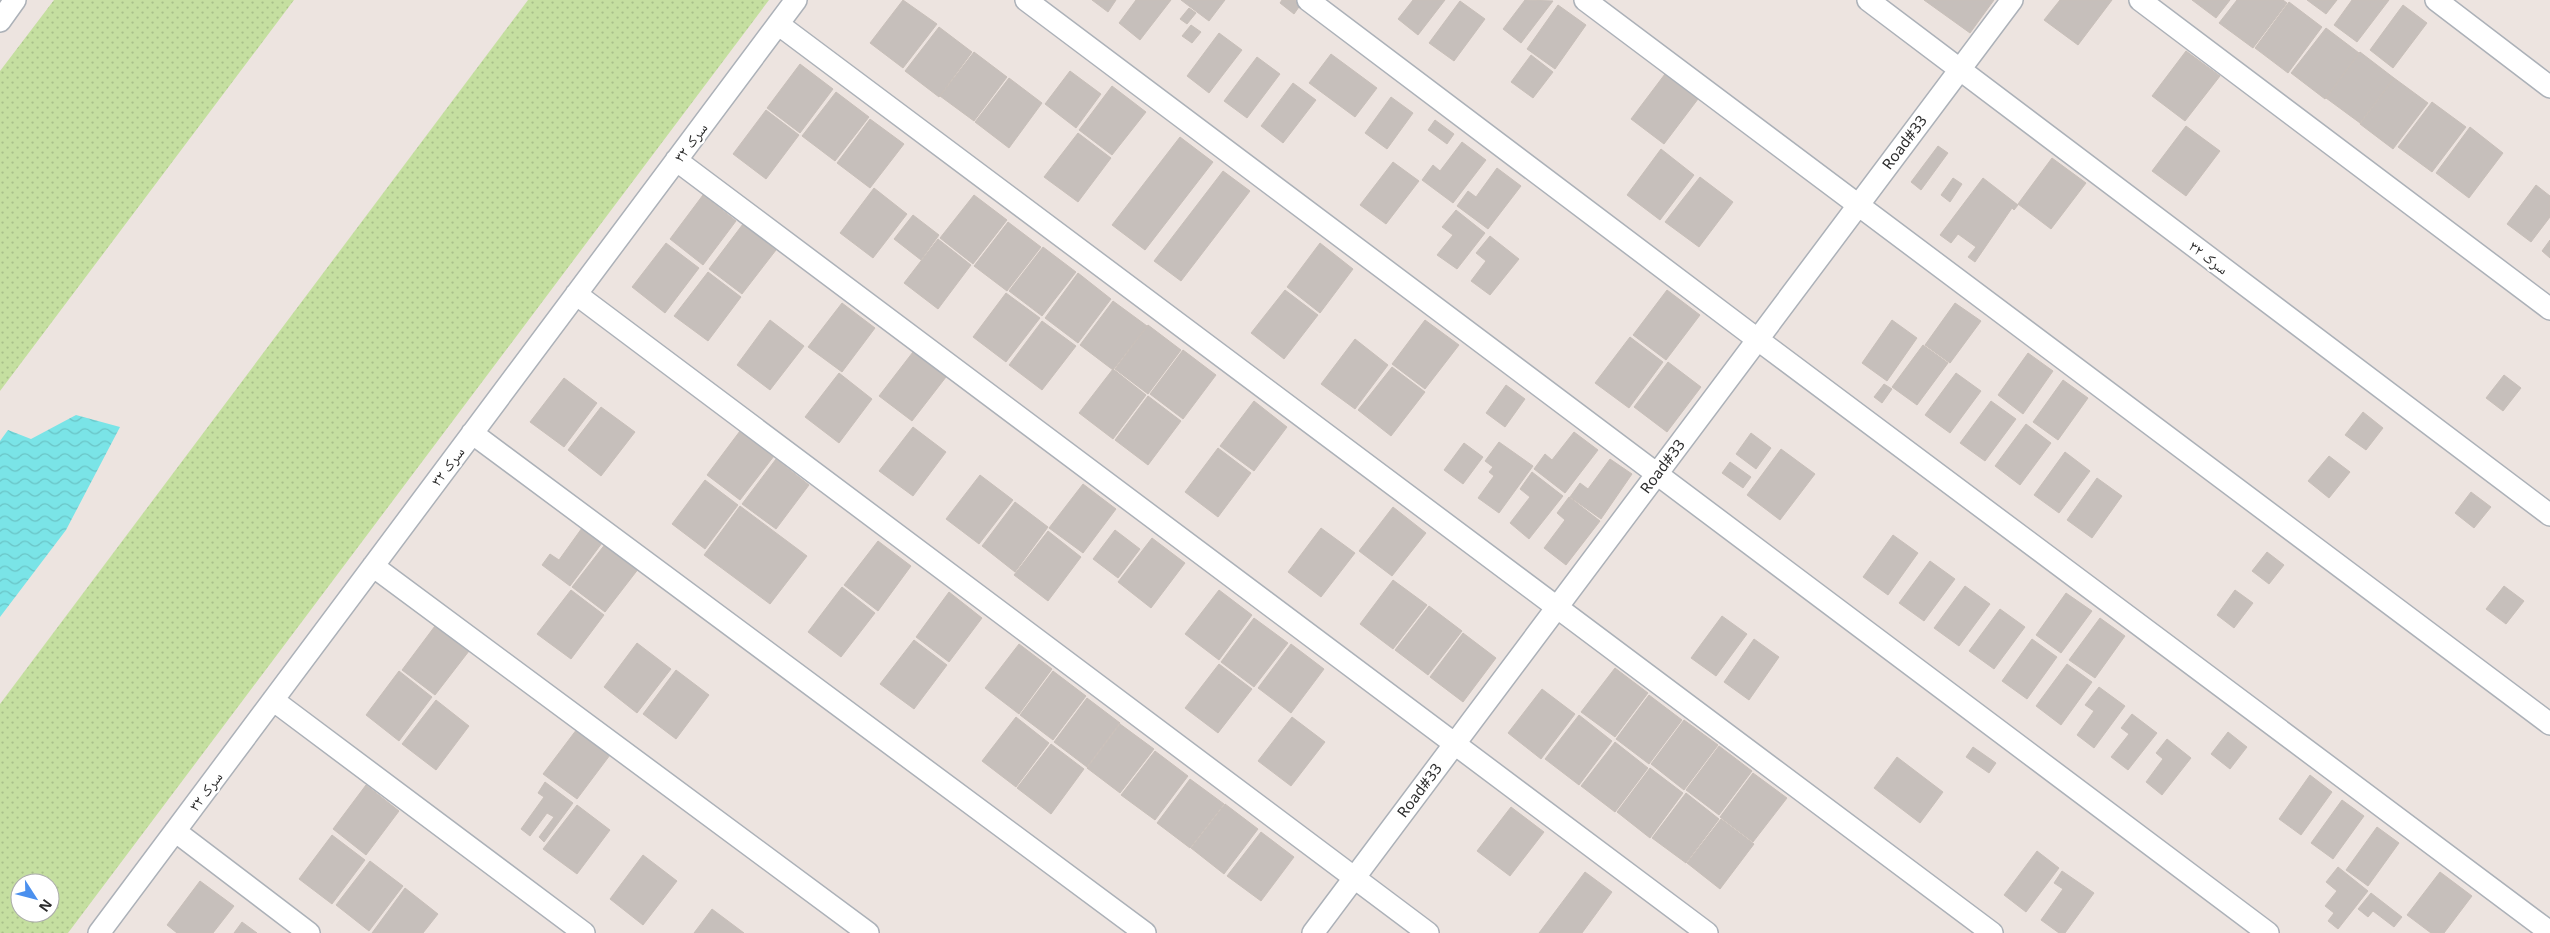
<svg xmlns="http://www.w3.org/2000/svg" width="2550" height="933" font-family="'Noto Sans','Noto Naskh Arabic',sans-serif">
	<style>
		.garden { fill: url(#garden-dots); fill-rule: evenodd }
		.water { fill: url(#water-waves) }
		.building { fill: #c6bfbb; stroke: #c8bfb9 }
		.lines { fill: none; stroke-linecap: round; stroke-linejoin: round }
		.street-casing { stroke: #acb1b8; stroke-width: 24 }
		.street { stroke: #fff; stroke-width: 21 }
		.labels { text-anchor: middle; dominant-baseline: central; stroke-width: 5; stroke-linejoin: round; paint-order: stroke }
		.street-label { font-size: 15px; fill: #2c2c2c; stroke: #fff }
	</style>
	<defs>
		<pattern id="garden-dots" width="8" height="8" patternUnits="userSpaceOnUse" patternTransform="scale(1.25)"><rect width="8" height="8" fill="#c5dfa0"/><path d="M2 2h.1M6 6h.1" fill="none" stroke="#a9c08a" stroke-width="1.8" stroke-linecap="round"/></pattern>
		<pattern id="water-waves" width="16" height="10" patternUnits="userSpaceOnUse" patternTransform="scale(1.25)"><rect width="16" height="10" fill="#7ae4e7"/><path d="M0 5q4-4 8 0t8 0" fill="none" stroke="#6ac4c6"/></pattern>
	</defs>
	<rect width="100%" height="100%" fill="#ede4e0"/>
	<path class="garden" d="M54,0h240l-294,391v-320z
		M528,0h241l-701,933h-68v-229zM20,883h30v30h-30z"/>
	<path class="water" d="M76,415l44,12 -54,103 -66,87v-176l8,-11 23,9z"/>
	<path class="building" d="M903,0l34,24 -34,44 -33,-25z
		M1092,0h24l-8,12z
		M1136,0h35l-31,40 -21,-17z
		M1181,0h44l-16,21z
		M1282,0h13l6,4 -7,10 -14,-11z
		M1413,0h32l-27,35 -20,-16z
		M1525,0l28,1 -32,42 -18,-14z
		M1924,0h70l-24,33z
		M2060,0h52l-34,45 -34,-25z
		M2192,0h38l-14,18z
		M2237,0h46l4,3 -34,45 -34,-25z
		M2307,0h30l-11,14z
		M2352,0h37l-32,42 -23,-17z
		M1460,1l25,18 -31,42 -25,-18z
		M2289,2l33,25 -34,46 -33,-25z
		M1558,5l28,20 -31,44 -28,-20z
		M2403,5l24,18 -34,45 -23,-18z
		M1189,8l7,5 -9,11 -7,-5z
		M1191,25l10,7 -9,11 -10,-7z
		M939,27l33,25 -33,45 -34,-26z
		M2326,28l33,25 -34,46 -34,-26z
		M1219,33l23,17 -33,43 -22,-17z
		M2186,51l34,25 -35,45 -33,-25z
		M974,52l33,25 -33,44 -34,-25z
		M2360,52l34,26 -34,45 -34,-25z
		M1331,54l46,34 -22,29 -46,-34z
		M1531,55l22,17 -20,26 -22,-16z
		M1257,57l23,17 -33,44 -23,-17z
		M800,64l33,25 -33,44 -33,-25z
		M1070,71l31,23 -25,34 -31,-24z
		M1665,74l33,25 -34,45 -33,-25z
		M1009,78l33,25 -33,45 -34,-26z
		M2394,78l34,25 -35,46 -33,-25z
		M1293,83l23,17 -33,43 -22,-17z
		M1112,86l34,26 -34,43 -33,-25z
		M836,92l33,25 -34,44 -33,-25z
		M1391,97l22,16 -26,36 -22,-16z
		M2432,102l34,25 -34,45 -34,-25z
		M766,110l33,25 -33,44 -33,-25z
		M870,119l34,25 -34,44 -33,-25z
		M1435,120l19,14 -7,10 -19,-14z
		M2186,126l34,25 -34,45 -34,-25z
		M2470,127l33,26 -34,45 -33,-25z
		M1078,133l33,25 -33,44 -34,-25z
		M1180,137l33,25 -68,88 -33,-25z
		M1462,142l24,18 -33,43 -31,-23 11,-15 7,6z
		M1938,146l10,7 -27,37 -10,-8z
		M1661,149l33,26 -34,45 -33,-25z
		M2052,158l34,25 -35,46 -33,-25z
		M1393,162l26,19 -33,43 -26,-19z
		M1497,168l24,18 -33,43 -31,-23 11,-15 8,6z
		M1223,171l27,20 -69,90 -27,-20z
		M1700,177l33,25 -34,45 -34,-25z
		M1953,178l9,6 -12,18 -9,-7z
		M1983,178l35,27 -4,5 -2,-2 -37,54 -7,-5 8,-10 -18,-13 -7,9 -11,-8z
		M2536,185l14,11v21l-19,25 -24,-18z
		M874,188l33,26 -34,44 -33,-25z
		M703,195l33,26 -33,44 -33,-26z
		M974,195l33,25 -34,44 -33,-26z
		M1456,210l29,23 -28,36 -20,-14 16,-20 -11,-8z
		M913,215l26,20 -18,25 -27,-21z
		M1008,222l33,25 -34,44 -33,-25z
		M743,224l33,26 -34,44 -33,-25z
		M1490,236l29,23 -29,36 -19,-14 15,-20 -10,-8z
		M938,239l33,26 -33,44 -34,-26z
		M2550,240v18l-8,-7z
		M666,243l33,25 -34,45 -33,-26z
		M1320,243l33,26 -33,44 -33,-26z
		M1043,247l33,25 -34,44 -33,-25z
		M708,272l33,25 -33,44 -34,-25z
		M1078,273l33,26 -33,44 -33,-25z
		M1285,290l33,25 -34,44 -33,-26z
		M1667,290l33,25 -34,45 -33,-25z
		M1006,293l34,25 -34,44 -33,-25z
		M1113,301l34,25 -34,44 -33,-25z
		M842,303l33,25 -33,44 -34,-25z
		M1955,303l26,18 -31,42 -25,-18z
		M770,320l34,26 -34,44 -33,-25z
		M1425,320l34,25 -34,44 -33,-25z
		M1892,320l25,18 -30,43 -25,-18z
		M1042,321l34,25 -34,44 -33,-25z
		M1148,325l33,25 -33,44 -33,-25z
		M1630,337l33,25 -34,46 -34,-25z
		M1355,339l33,26 -33,44 -34,-25z
		M1923,345l25,18 -31,42 -25,-18z
		M1183,350l33,25 -33,44 -33,-25z
		M913,352l33,25 -34,44 -33,-25z
		M2028,353l25,18 -30,43 -25,-19z
		M1668,362l33,25 -34,45 -33,-25z
		M1392,367l33,25 -34,44 -33,-26z
		M1113,369l33,26 -33,44 -34,-26z
		M839,373l33,26 -33,44 -34,-26z
		M1956,373l25,18 -31,42 -25,-18z
		M2504,375l17,13 -18,23 -17,-13z
		M564,378l33,25 -33,44 -34,-25z
		M2063,380l25,18 -30,42 -25,-18z
		M1884,384l8,5 -10,14 -8,-6z
		M1506,385l19,14 -20,28 -19,-14z
		M1148,396l33,25 -33,44 -33,-25z
		M1254,401l33,26 -33,44 -34,-25z
		M1991,401l25,18 -31,42 -25,-18z
		M601,407l34,25 -34,44 -33,-26z
		M2363,412l20,16 -17,22 -21,-15z
		M2026,424l25,19 -31,42 -25,-19z
		M913,427l33,25 -33,44 -34,-25z
		M740,431l34,25 -34,44 -33,-25z
		M1574,432l24,18 -33,43 -31,-24 11,-15 7,6z
		M1751,433l20,15 -15,21 -20,-15z
		M1499,442l34,24 -34,47 -21,-15 16,-22 -5,-4 4,-5 -8,-6z
		M1464,443l19,14 -20,27 -19,-14z
		M1218,448l33,25 -33,44 -33,-25z
		M1781,449l34,25 -35,46 -33,-25z
		M2065,452l25,19 -31,42 -25,-18z
		M2329,456l21,16 -21,26 -21,-17z
		M776,459l33,26 -33,44 -34,-25z
		M1610,459l22,15 -31,45 -31,-22 10,-14 8,6z
		M1730,462l21,15 -8,11 -21,-15z
		M1532,472l31,24 -34,43 -19,-16 20,-26 -10,-8z
		M980,475l33,25 -34,44 -33,-25z
		M2097,478l25,18 -30,42 -25,-18z
		M705,480l33,25 -33,44 -33,-25z
		M1083,484l33,25 -33,44 -34,-25z
		M2471,492l20,15 -17,21 -19,-15z
		M1569,497l31,24 -34,44 -22,-17 21,-28 -8,-7z
		M1015,502l33,25 -33,45 -33,-26z
		M740,506l67,50 -37,48 -66,-49z
		M1393,507l33,26 -34,43 -33,-25z
		M582,528l20,15 -32,43 -28,-21 8,-11 9,6z
		M1321,528l34,25 -34,44 -33,-25z
		M1115,530l25,19 -22,29 -25,-19z
		M1048,531l33,26 -33,44 -34,-26z
		M1893,535l25,18 -30,42 -25,-18z
		M1152,538l33,25 -34,45 -33,-26z
		M878,541l33,25 -33,45 -34,-26z
		M606,543l33,25 -34,44 -33,-25z
		M2267,552l17,13 -15,19 -17,-13z
		M1930,561l25,18 -31,42 -25,-18z
		M1393,580l34,25 -34,44 -33,-25z
		M1965,586l25,18 -31,42 -25,-18z
		M2504,586l20,15 -18,23 -20,-15z
		M842,587l33,26 -34,44 -33,-25z
		M571,590l33,25 -33,44 -34,-25z
		M1219,590l33,25 -33,45 -34,-26z
		M2235,590l18,13 -19,25 -17,-13z
		M949,592l33,26 -33,44 -33,-25z
		M2066,593l26,18 -31,42 -25,-18z
		M1429,606l33,25 -34,44 -33,-25z
		M2000,609l25,18 -31,42 -25,-18z
		M1722,616l25,18 -31,42 -25,-18z
		M1254,618l34,25 -34,44 -33,-25z
		M2100,618l25,18 -30,42 -26,-18z
		M435,626l34,25 -34,44 -33,-25z
		M1463,633l33,25 -33,44 -33,-25z
		M1754,639l25,18 -30,43 -25,-18z
		M2032,639l25,18 -30,42 -25,-18z
		M914,640l33,25 -33,44 -34,-25z
		M637,643l34,26 -34,44 -33,-26z
		M1019,644l33,25 -33,45 -34,-26z
		M1291,644l33,25 -33,44 -33,-25z
		M1219,664l33,25 -34,44 -33,-25z
		M2067,664l25,18 -31,43 -25,-19z
		M1615,668l33,25 -33,44 -34,-25z
		M676,670l33,25 -33,44 -33,-25z
		M399,671l33,26 -33,44 -33,-26z
		M1053,671l33,25 -33,44 -33,-25z
		M2099,687l26,19 -31,42 -17,-13 17,-24 -9,-6z
		M1542,689l33,25 -34,45 -33,-26z
		M1649,695l33,25 -33,44 -33,-25z
		M1087,698l33,25 -33,44 -33,-25z
		M436,700l33,26 -33,44 -34,-26z
		M2132,714l25,19 -29,37 -17,-13 18,-23 -8,-6z
		M1579,715l33,26 -33,44 -34,-26z
		M1016,717l33,26 -33,44 -34,-26z
		M1292,717l33,25 -34,44 -33,-25z
		M1684,720l34,25 -34,45 -33,-26z
		M1120,724l34,25 -34,44 -33,-25z
		M577,729l33,26 -33,44 -34,-25z
		M2228,732l19,15 -17,22 -19,-15z
		M2167,739l24,19 -29,37 -16,-13 17,-23 -7,-6z
		M1615,742l33,26 -33,44 -34,-26z
		M1051,744l33,25 -33,45 -34,-26z
		M1719,746l33,25 -33,44 -33,-25z
		M1973,747l23,16 -7,10 -23,-16z
		M1155,751l33,25 -33,44 -34,-25z
		M1897,757l46,35 -23,31 -46,-35z
		M1650,768l33,25 -33,45 -33,-26z
		M1753,773l34,25 -34,44 -33,-25z
		M2310,775l22,17 -31,43 -22,-16z
		M1190,779l34,25 -34,44 -33,-25z
		M545,782l28,21 -29,39 -5,-5 15,-20 -7,-4 -17,23 -9,-7 23,-32 -6,-4z
		M366,785l33,26 -33,44 -33,-26z
		M1686,793l33,26 -33,44 -34,-25z
		M2342,800l22,16 -31,43 -22,-16z
		M1225,804l33,25 -34,45 -33,-26z
		M577,805l33,25 -33,44 -34,-25z
		M1511,807l33,25 -34,44 -33,-25z
		M1721,819l33,25 -34,45 -33,-26z
		M2377,827l22,16 -31,43 -22,-16z
		M1261,832l33,25 -33,44 -34,-25z
		M332,835l33,25 -33,44 -33,-25z
		M2037,851l22,17 -33,44 -22,-17z
		M643,855l34,26 -34,44 -33,-26z
		M370,861l33,25 -34,45 -33,-26z
		M2338,867l30,24 -30,38 -10,-8 6,-8 -9,-7 12,-15 -11,-9z
		M2062,871l32,22 -29,40h-6l-18,-13 22,-31 -9,-6z
		M1585,872l27,20 -30,41h-43z
		M2440,872l32,24 -28,37h-13l-24,-18z
		M200,881l34,25 -21,27h-36l-10,-8z
		M405,888l33,26 -15,19h-51z
		M2371,893l31,24 -8,10 -21,-16 -5,6 -10,-8z
		M712,909l32,24h-50z
		M242,922l15,11h-23z"/>
	<g class="lines">
		<defs>
			<path id="street" d="M1026,0l1242,933
				M1308,0l449,339 786,588
				M1585,0l965,724
				M1868,0l682,515
				M2140,0l410,309
				M2436,0l114,87
				M0,21l15,-21
				M778,24l1214,909
				M676,160l1031,773
				M576,294l852,639
				M472,433l673,500
				M373,566l495,367
				M273,700l311,233
				M175,831l134,102
				M99,933l697,-933
				M1313,933l699,-933"/>
		</defs>
		<use href="#street" class="street-casing"/>
		<use href="#street" class="street"/>
	</g>
	<g class="labels">
		<g class="street-label">
			<text transform="translate(690 142) rotate(-53)">سرک ۳۲</text>
			<text transform="translate(1904 142) rotate(-53)">Road#33</text>
			<text transform="translate(2209 257) rotate(37)">سرک ۳۲</text>
			<text transform="translate(447 466) rotate(-53)">سرک ۳۲</text>
			<text transform="translate(1662 466) rotate(-53)">Road#33</text>
			<text transform="translate(1419 790) rotate(-53)">Road#33</text>
			<text transform="translate(205 791) rotate(-53)">سرک ۳۲</text>
		</g>
	</g>
	<g transform="translate(35 898) rotate(126)"><circle r="24" fill="#ffffff" stroke="#ababab"/>
	<path d="M0-4L9 19L0 12L-9 19Z" fill="#4b90ee"/>
	<text y="-8" font-size="14" font-weight="bold" text-anchor="middle" fill="#2c2c2c">N</text>
	</g>
</svg>
